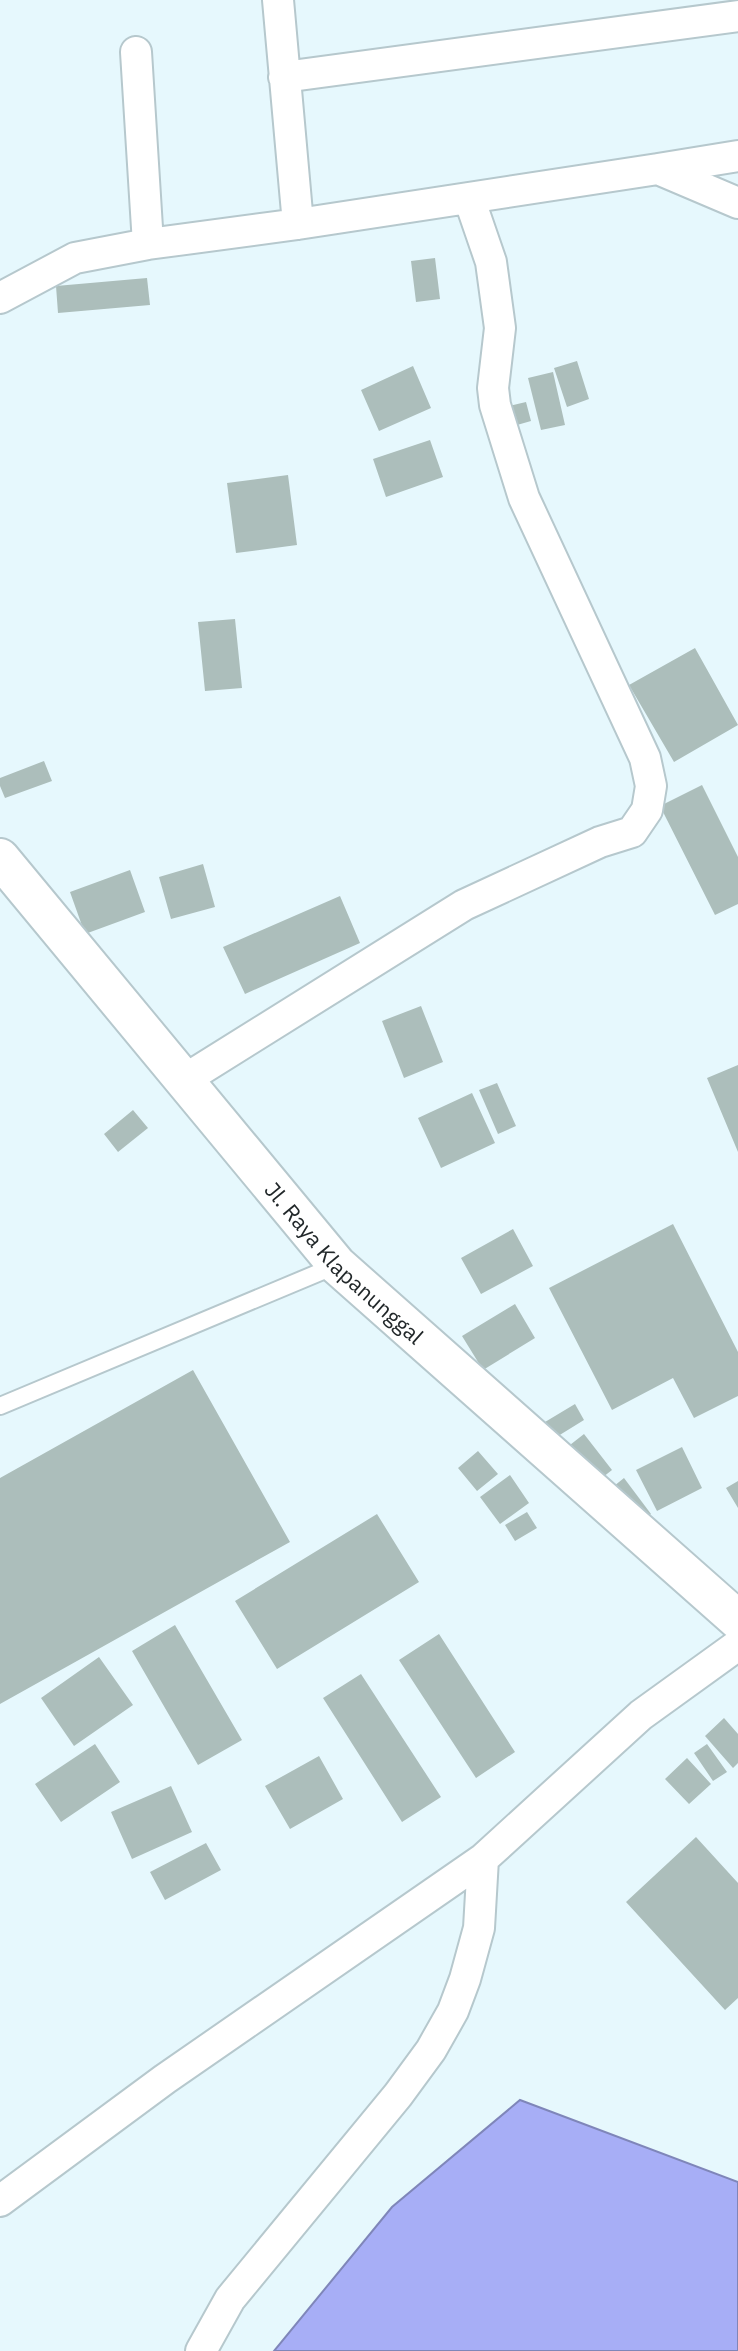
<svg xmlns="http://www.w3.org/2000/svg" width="738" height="2351" font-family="'IBM Plex Sans',sans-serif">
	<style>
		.water { fill: #a7aef6; stroke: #7f86b9; stroke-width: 2 }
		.building { fill: #acbebb }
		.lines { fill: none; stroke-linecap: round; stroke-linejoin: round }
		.service-casing { stroke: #b6c8cd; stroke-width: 20 }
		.minor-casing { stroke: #b6c8cd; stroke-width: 34 }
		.tertiary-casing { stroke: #b6c8cd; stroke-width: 42 }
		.service { stroke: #fff; stroke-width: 16 }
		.minor { stroke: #fff; stroke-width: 30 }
		.tertiary { stroke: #fff; stroke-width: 38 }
		.labels { text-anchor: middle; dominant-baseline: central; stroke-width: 6; stroke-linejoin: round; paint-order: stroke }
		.street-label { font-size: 22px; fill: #22282a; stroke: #fff }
	</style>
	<rect width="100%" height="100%" fill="#e6f8fd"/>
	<path class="water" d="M520,2100l218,82v169h-464l118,-144z"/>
	<path class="building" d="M435,258l5,41 -24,3 -5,-41z
		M147,278l3,27 -92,8 -2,-27z
		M577,361l12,38 -22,8 -13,-39z
		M413,366l18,42 -52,23 -18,-41z
		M553,372l12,53 -24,5 -13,-52z
		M526,402l5,19 -21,6 -5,-20z
		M430,440l13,37 -57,20 -13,-38z
		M288,475l9,70 -61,8 -9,-70z
		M235,619l7,69 -37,3 -7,-69z
		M695,648l43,77 -64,37 -45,-77z
		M44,761l8,20 -47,17 -5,-12v-8z
		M702,785l36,72v47l-23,11 -55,-109z
		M203,864l12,43 -44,12 -12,-42z
		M130,870l15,42 -60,22 -15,-42z
		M340,896l20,47 -115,51 -22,-47z
		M421,1006l22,56 -39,16 -22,-57z
		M738,1065v87l-31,-74z
		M497,1083l19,43 -18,8 -19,-44z
		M472,1093l23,50 -54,25 -23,-50z
		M133,1110l15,18 -30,24 -14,-18z
		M673,1224l65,128v44l-44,22 -21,-40 -61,32 -63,-122z
		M513,1229l20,37 -52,28 -20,-36z
		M515,1304l20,34 -52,32 -21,-34z
		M193,1370l97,172 -290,162v-226z
		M575,1404l9,16 -34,21 -10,-16z
		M584,1434l28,36 -23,18 -28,-36z
		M682,1447l20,41 -45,23 -21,-41z
		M478,1451l20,23 -21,17 -19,-23z
		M510,1475l19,28 -29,21 -20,-27z
		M624,1478l27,36 -16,12 -26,-36z
		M738,1481v27l-12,-20z
		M527,1512l10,16 -22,13 -10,-16z
		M377,1514l42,68 -142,87 -42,-68z
		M175,1625l67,115 -44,25 -66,-114z
		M439,1634l76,118 -39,26 -77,-118z
		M99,1657l34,48 -59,41 -33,-48z
		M361,1674l80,123 -39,25 -79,-124z
		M724,1718l14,16v29l-5,5 -28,-32z
		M95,1744l25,38 -59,40 -26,-38z
		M707,1744l20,28 -14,9 -19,-28z
		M319,1756l24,43 -53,30 -25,-43z
		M687,1758l24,26 -22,20 -24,-25z
		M171,1786l21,46 -60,27 -21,-47z
		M696,1837l42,46v115l-13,12 -99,-108z
		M206,1843l15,27 -56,30 -15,-28z"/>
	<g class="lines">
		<defs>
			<path id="service" d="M0,1406l337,-141"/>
			<path id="minor" d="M278,0l20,224
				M136,52l12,192
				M284,77l454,-61
				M658,169l80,-13
				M0,298l75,-40 73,-14 150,-20 360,-55 80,34
				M184,1080l280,-175 136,-63 32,-10 15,-22 4,-24 -6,-28 -121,-260 -29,-93 -2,-17 7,-60 -9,-66 -22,-64
				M0,2201l165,-122 318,-220 158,-144 97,-70
				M201,2351l29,-52 168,-204 33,-45 22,-39 12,-32 14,-51 4,-69"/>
			<g id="tertiary">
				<path id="s1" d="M0,858l337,407 401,355"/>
			</g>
		</defs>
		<use href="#service" class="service-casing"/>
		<use href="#minor" class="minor-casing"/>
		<use href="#tertiary" class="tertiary-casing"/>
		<use href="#service" class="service"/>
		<use href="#minor" class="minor"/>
		<use href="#tertiary" class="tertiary"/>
	</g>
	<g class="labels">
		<g class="street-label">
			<text stroke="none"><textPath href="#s1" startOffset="532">Jl. Raya Klapanunggal</textPath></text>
		</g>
	</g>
</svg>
